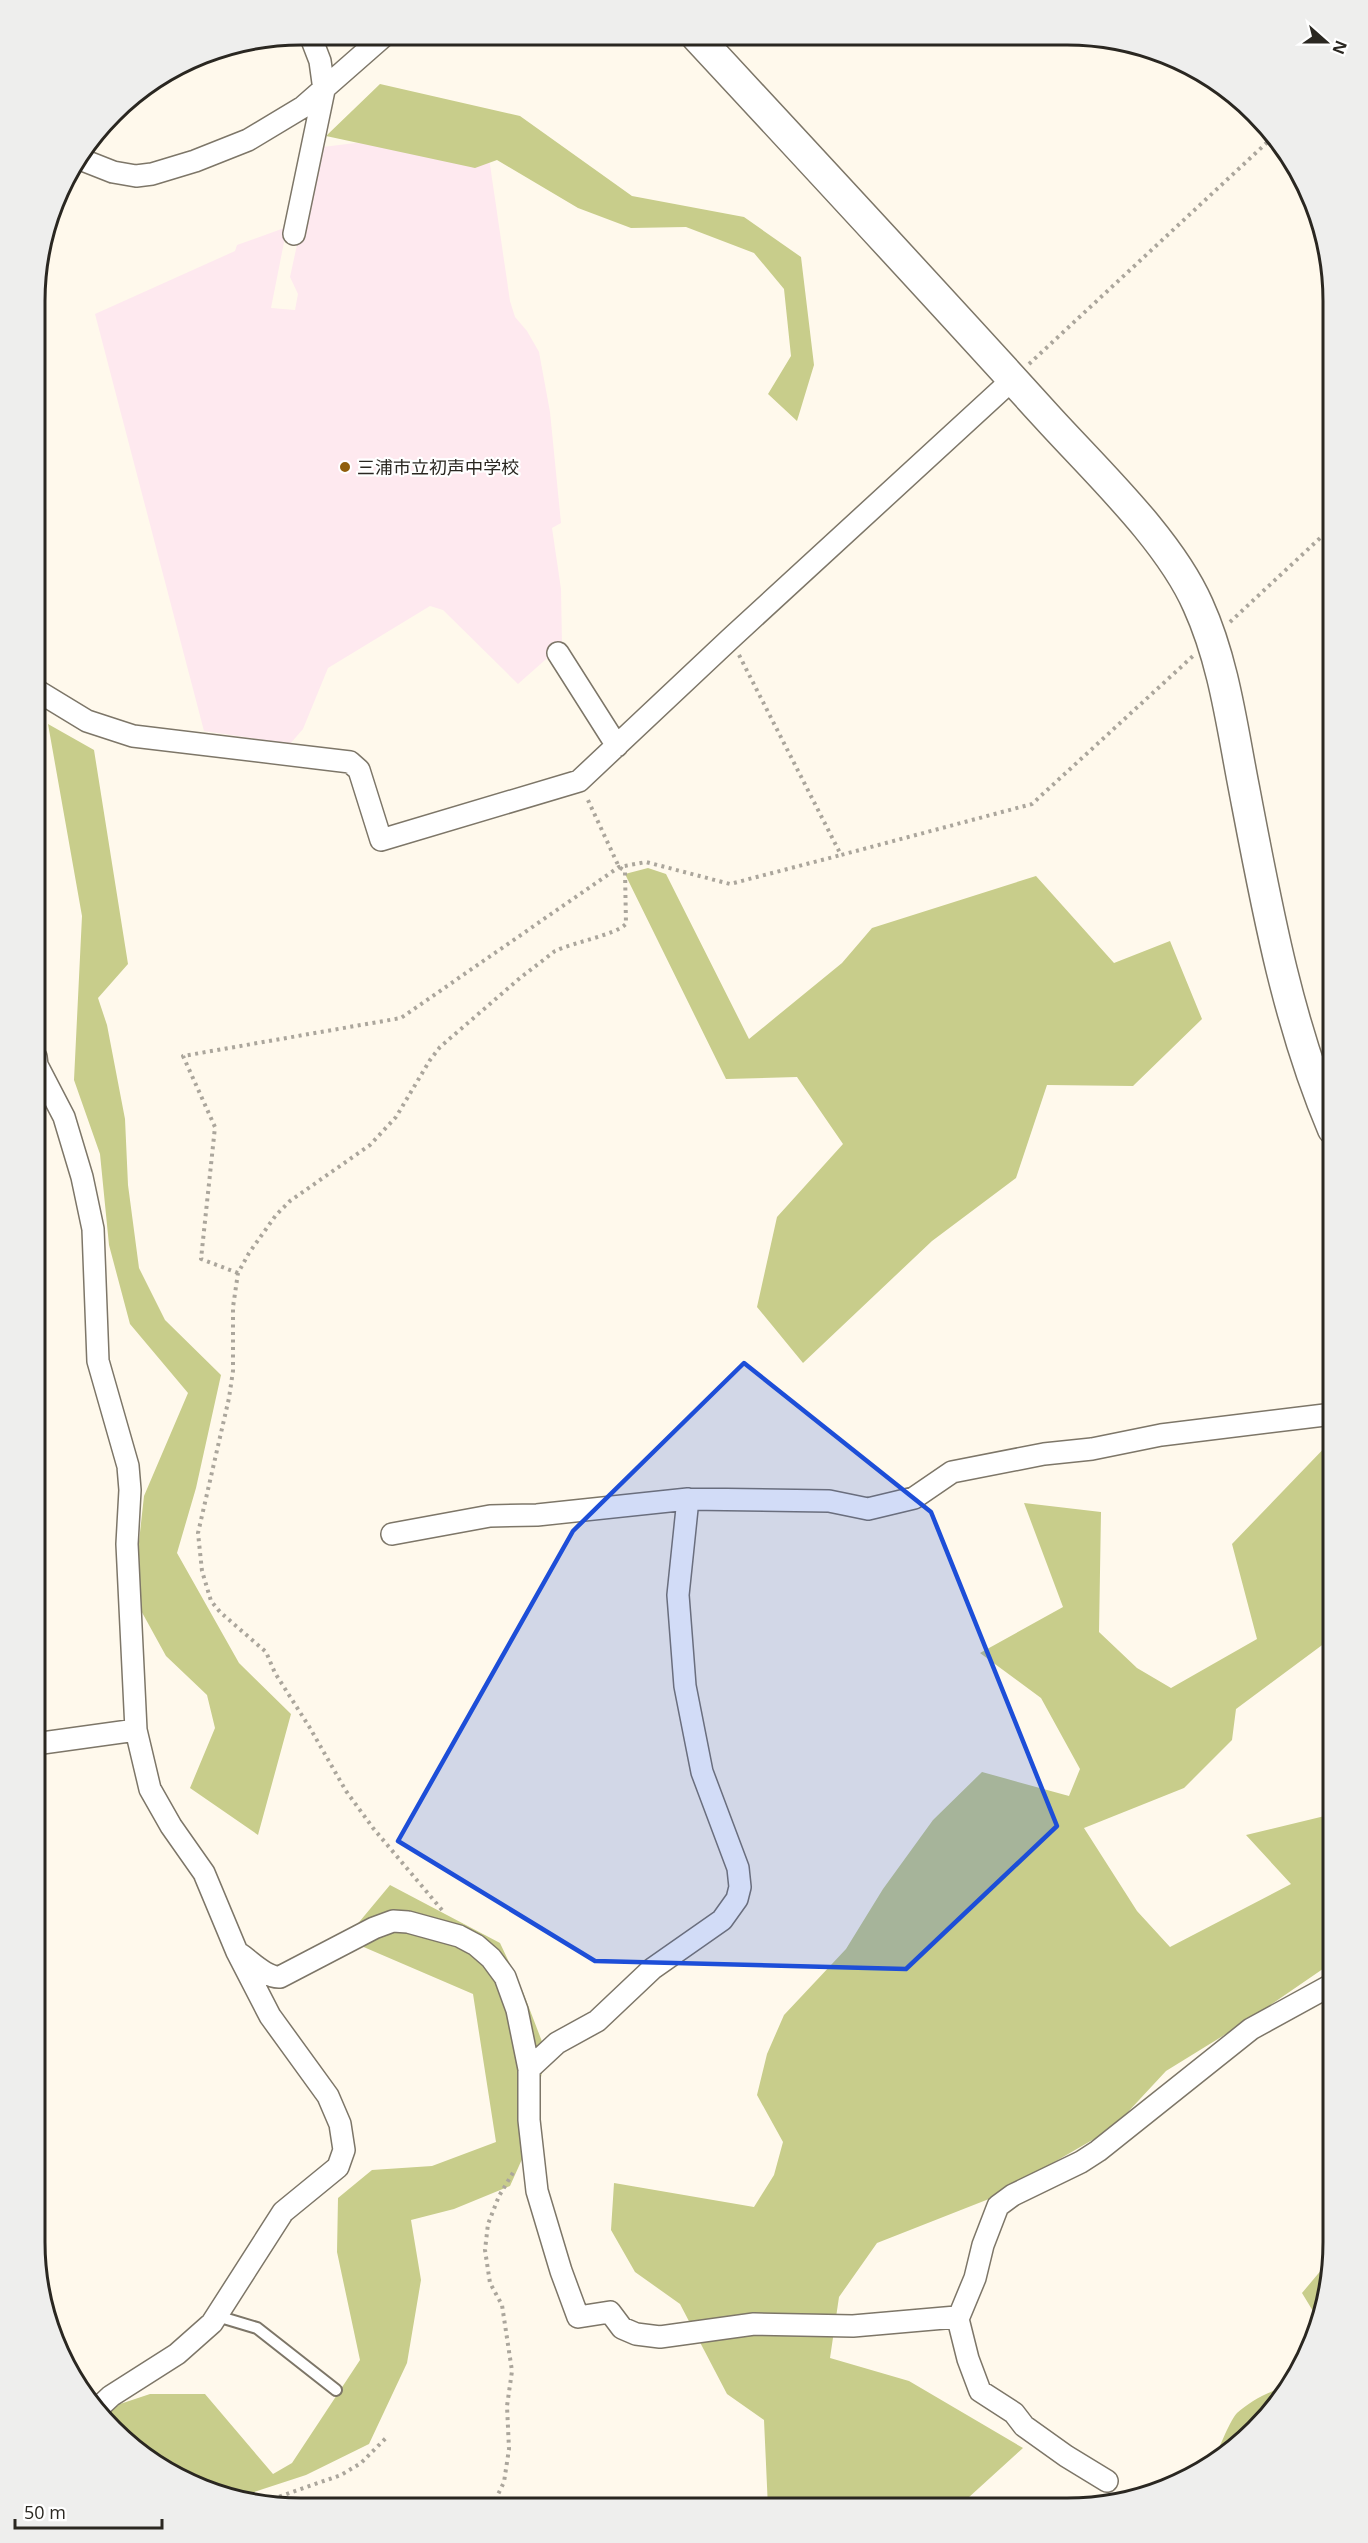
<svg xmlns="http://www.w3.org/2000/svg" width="1368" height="2543" font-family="'Open Sans','Noto Sans JP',sans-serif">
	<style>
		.education { fill: #fee9ef }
		.forest { fill: #c8cd8b }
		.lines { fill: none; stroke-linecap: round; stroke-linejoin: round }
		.lane-casing { stroke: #7d7668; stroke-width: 14 }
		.street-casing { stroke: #7d7668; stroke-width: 24 }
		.secondary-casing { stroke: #7d7668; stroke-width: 33 }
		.path { stroke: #aba69c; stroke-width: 4; stroke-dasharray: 3 4.5; stroke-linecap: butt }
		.lane { stroke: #fff; stroke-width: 10 }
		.street { stroke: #fff; stroke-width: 21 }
		.secondary { stroke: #fff; stroke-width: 30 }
		.marked { fill: #1d4ed8; fill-opacity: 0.2; stroke: #1d4ed8; stroke-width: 4.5; stroke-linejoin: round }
		.poi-dot { fill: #8f5d0b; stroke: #fff; stroke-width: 2 }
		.labels { text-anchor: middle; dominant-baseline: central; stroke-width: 4.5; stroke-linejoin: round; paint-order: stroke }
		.poi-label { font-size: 18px; fill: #2a2721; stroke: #fff; text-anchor: start }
		.rim { fill: none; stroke: #2a2721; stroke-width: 3 }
	</style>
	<rect width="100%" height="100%" fill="#fff9ec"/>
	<path class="education" d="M379,140l110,18 21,143 5,16 12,14 12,21 11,60 11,111 -9,5 9,61 1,56 -44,39 -75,-74 -13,-4 -102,62 -25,61 -13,15 -86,-13 -109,-417 140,-63 2,-6 50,-18 -16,81 24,2 3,-16 -8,-17 27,-124 6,-6z"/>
	<path class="forest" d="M380,84l140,32 112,80 112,21 57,40 13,108 -17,56 -29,-27 23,-38 -7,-67 -30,-36 -68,-26 -55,1 -53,-20 -81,-48 -22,8 -149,-32z
		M48,724l46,26 34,214 -30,34 9,27 18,94 3,66 11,83 26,52 56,55 -25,113 -19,65 62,110 52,51 -33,121 -68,-47 25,-60 -8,-33 -41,-39 -33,-60 11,-100 44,-103 -58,-69 -21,-79 -9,-91 -26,-74 8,-164z
		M648,868l18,6 83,165 93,-76 30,-35 164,-52 78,87 56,-22 32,78 -69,67 -86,-1 -31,93 -84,63 -129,122 -46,-56 20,-90 66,-73 -46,-67 -71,2 -101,-205z
		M1333,1439v198l-97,72 -4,31 -48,48 -100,40 53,83 33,36 121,-63 -45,-49 87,-21v148l-86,59 -81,50 -53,57 -119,69 -117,46 -38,54 -9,61 79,23 114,67 -66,60h-189l-4,-88 -37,-26 -47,-90 -45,-32 -24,-42 3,-47 140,24 20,-32 9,-33 -26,-47 10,-41 17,-39 62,-66 37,-60 50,-69 49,-48 87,24 11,-27 -39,-71 -61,-45 83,-46 -39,-104 77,9 -2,120 38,36 34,20 86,-49 -25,-95z
		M390,1885l110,58 23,49 23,60 -19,96 -17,38 -56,23 -43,11 10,60 -14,83 -38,81 -63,31 -64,21 -44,-8 -73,-45 -24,-28 4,-6 45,-15h55l68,80 19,-11 68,-103 -23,-108 1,-54 34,-28 60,-4 64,-24 -23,-148 -128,-55z
		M1333,2256v4l-14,61 -17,-28z
		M1288,2387c-17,31 -47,60 -78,77 10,-14 18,-41 27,-51 13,-12 35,-24 51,-26z"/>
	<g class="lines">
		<defs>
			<path id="lane" d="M217,2316l40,12 79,62"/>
			<path id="street" d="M80,159l33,13 23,4 16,-2 43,-13 53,-21 55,-33 82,-72
				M294,234l30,-144 -4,-29 -10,-26
				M558,653l59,93
				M36,690l51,31 46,15 217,26 9,8 22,70 198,-59 151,-142 283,-260
				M36,1057l1,8 27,52 18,60 11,52 5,132 30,105 2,24 -3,54 9,186 14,59 21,37 33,47 33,79 33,64 58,80 12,28 4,26 -6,17 -55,45 -71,111 -35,31 -66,42 -15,14
				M392,1534l98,-18 47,-1 151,-16 141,2 39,8 46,-11 38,-26 92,-18 48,-5 69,-14 172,-21
				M35,1744l101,-14
				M240,1954c12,8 26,24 40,23l94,-49 19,-7 15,1 51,14 17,9 15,13 14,19 12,33 12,59v51l8,71 24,80 17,46 32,-5 12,16 14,6 24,3 94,-13 99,2 103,-9 2,2
				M529,2069l28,-26 40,-22 55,-52 70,-49 15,-21 3,-12 -2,-19 -36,-96 -17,-86 -7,-91 10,-96
				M1107,2481l-41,-25 -42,-30 -10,-13 -34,-22 -12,-32 -10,-40 17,-41 8,-33 15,-39 15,-11 68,-33 17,-11 153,-122 82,-45"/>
			<path id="secondary" d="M697,37c117,126 234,252 350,380 49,54 122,122 151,188 26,57 34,122 46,183 22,115 43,233 89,341"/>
		</defs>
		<use href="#lane" class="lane-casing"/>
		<use href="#street" class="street-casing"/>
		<use href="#secondary" class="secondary-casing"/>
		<path class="path" d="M1029,364l245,-228
			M1230,622l103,-96
			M739,655l102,200 191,-51 161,-148
			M238,1273l-37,-14 14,-132 -32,-71 218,-38 218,-151 27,-5 84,22 111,-29
			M442,1910l-69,-82 -27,-37 -36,-63 -35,-55 -9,-21 -46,-40 -9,-11 -9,-30 -4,-38 31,-135 4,-27v-64l5,-34 11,-20 27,-38 14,-14 80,-56 26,-28 34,-57 10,-13 80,-69 35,-27c19,-9 60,-16 71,-27l-1,-53 -6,-4 -32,-69
			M258,2504l83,-29 20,-12 25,-25
			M492,2507l12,-25 5,-33 -2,-43 5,-35 -10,-66 -12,-22 -5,-33 3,-26 11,-28 15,-25"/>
		<use href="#lane" class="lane"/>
		<use href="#street" class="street"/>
		<use href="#secondary" class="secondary"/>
	</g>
	<path class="marked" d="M744,1363l187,149 126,314 -151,143 -311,-8 -197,-120 175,-310z"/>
	<circle class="poi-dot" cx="345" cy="467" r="6"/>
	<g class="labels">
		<g class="poi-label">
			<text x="357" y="467">三浦市立初声中学校</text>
		</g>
	</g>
	<path d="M0 0H1368V2543H0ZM301 45H1067A256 256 0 0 1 1323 301V2242A256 256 0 0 1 1067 2498H301A256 256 0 0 1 45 2242V301A256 256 0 0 1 301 45Z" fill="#eeeeed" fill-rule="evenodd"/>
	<path class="rim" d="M301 45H1067A256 256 0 0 1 1323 301V2242A256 256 0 0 1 1067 2498H301A256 256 0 0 1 45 2242V301A256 256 0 0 1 301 45Z"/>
	<g transform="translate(1326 42) rotate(111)" stroke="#ffffff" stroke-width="4.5" paint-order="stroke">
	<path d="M0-4.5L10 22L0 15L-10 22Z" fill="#2a2721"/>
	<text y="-9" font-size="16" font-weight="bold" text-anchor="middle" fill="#2a2721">N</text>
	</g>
	<path d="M15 2519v9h147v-9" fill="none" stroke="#2a2721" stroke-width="3"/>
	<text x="24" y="2519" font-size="18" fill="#2a2721" stroke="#ffffff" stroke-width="4.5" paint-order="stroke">50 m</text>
</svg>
